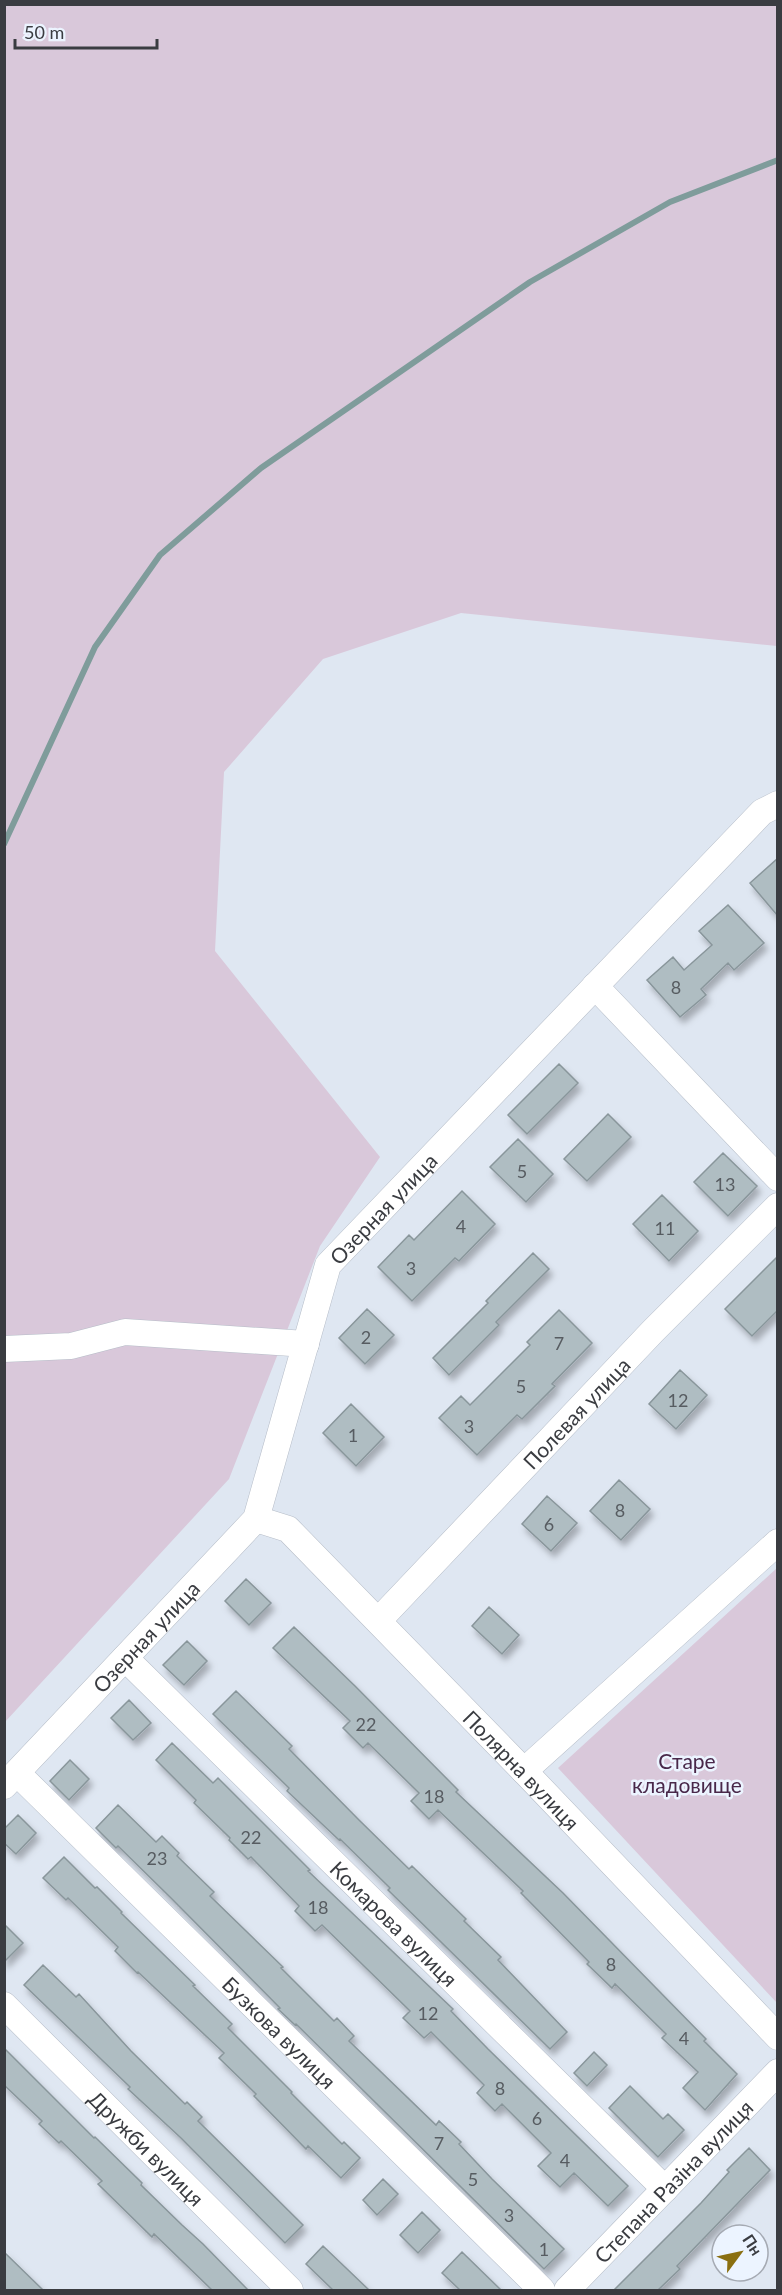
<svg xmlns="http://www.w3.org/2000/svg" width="782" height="2295" font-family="Lato,sans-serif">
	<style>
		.green { fill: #d9c8da }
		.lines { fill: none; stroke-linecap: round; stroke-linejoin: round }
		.stream { stroke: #7f9c9b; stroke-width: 6 }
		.building { fill: #afbdc2; stroke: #89969b; stroke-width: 1.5; filter: url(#shadow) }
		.minor-casing { stroke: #b6bdc8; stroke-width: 27 }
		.minor { stroke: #fff; stroke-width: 26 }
		.labels { text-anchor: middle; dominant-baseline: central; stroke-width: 5; stroke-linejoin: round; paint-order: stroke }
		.number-label { font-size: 18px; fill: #575c61 }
		.street-label { font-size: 21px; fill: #3a3c41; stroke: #ecf4ff }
		.park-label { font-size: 21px; fill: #49284a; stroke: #ecf4ff }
	</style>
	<defs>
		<filter id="shadow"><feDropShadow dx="3.5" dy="6" stdDeviation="3" flood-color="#0004"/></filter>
	</defs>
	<rect width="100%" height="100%" fill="#dfe7f2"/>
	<path class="green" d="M5,5h772v641l-316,-33 -138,46 -99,113 -9,179 165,206 -60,89 -91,233 -224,243z
		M777,1568v435l-219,-235z"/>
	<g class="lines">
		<path class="stream" d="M4,844l91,-197 65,-92 101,-87 269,-186 140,-80 108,-42"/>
	</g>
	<path class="building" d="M777,859v56l-27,-32z
		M728,905l36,38 -30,27 -6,-7 -27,26 5,6 -26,22 -33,-37 26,-23 11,13 28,-25 -13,-14z
		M559,1064l19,19 -51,51 -19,-19z
		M608,1114l23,23 -44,44 -23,-22z
		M518,1139l35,35 -27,28 -36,-35z
		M723,1153l34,33 -29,30 -34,-34z
		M462,1191l33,33 -36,37 -4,-3 -43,43 -34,-34 31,-32 5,5z
		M662,1195l36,36 -29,30 -36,-37z
		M533,1253l16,16 -53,53 3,3 -50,50 -16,-17 55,-55 -2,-2z
		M777,1257v54l-25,25 -27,-27z
		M367,1309l27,26 -29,29 -26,-26z
		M559,1310l33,33 -40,41 3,2 -33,33 -5,-4 -40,40 -38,-37 22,-22 9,9 60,-60 -3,-3z
		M680,1370l27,25 -31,34 -27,-25z
		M351,1404l33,33 -28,29 -33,-33z
		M619,1480l31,29 -29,31 -31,-29z
		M547,1496l30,27 -26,28 -29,-27z
		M246,1579l25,24 -22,22 -24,-24z
		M489,1607l30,28 -17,19 -30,-28z
		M294,1627l61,59 103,104 -2,2 107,101 143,146 -2,2 33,33 -32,36 -22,-22 15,-16 -36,-34 4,-4 -51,-50 -3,4 -25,-24 2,-2 -68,-69 2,-2 -85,-81 -9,9 -18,-18 8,-8 -51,-50 -5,5 -20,-20 7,-7 -77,-73z
		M187,1641l20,20 -23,24 -21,-20z
		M236,1691l56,55 -3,3 70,71 50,49 3,-3 54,53 -2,2 37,36 -3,3 69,72 -17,17 -162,-159 2,-2 -50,-49 -1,1 -52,-49 2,-3 -76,-74z
		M129,1700l22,23 -18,17 -22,-22z
		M172,1743l41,40 5,-5 92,92 -2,1 145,138 -2,2 37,38 140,137 -20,20 -34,-33 -14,14 -22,-21 13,-13 -49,-49 -7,7 -18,-18 7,-8 -53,-53 -7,6 -21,-20 7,-7 -88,-86 -7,6 -20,-20 4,-5 -48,-49 -3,2 -19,-19 1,-2 -36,-35 2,-3 -40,-40z
		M70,1760l19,19 -20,21 -19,-19z
		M118,1805l38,37 6,-6 17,17 -2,3 37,36 -4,4 73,71 -2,1 53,53 3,-3 17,18 -5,5 87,84 3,-4 22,21 -2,2 33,35 72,70 -20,20 -248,-245 -1,1 -17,-16 2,-1 -109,-110 -53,-52 -2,2 -20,-20z
		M18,1815l18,18 -20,21 -12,-11v-14z
		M64,1857l31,31 2,-1 25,25 -1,1 74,72 -2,1 39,38 -4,4 64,64 -1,1 51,51 2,-2 16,16 -19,20 -33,-32 -2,3 -52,-53 2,-2 -37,-36 5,-5 -86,-81 -1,1 -22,-22 3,-4 -50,-49 -2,2 -23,-22z
		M4,1924l19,19 -19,19z
		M43,1965l33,32 3,-3 52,57 54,53 2,-2 15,15 -4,4 105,104 -18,18 -104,-105 -53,-49 2,-2 -106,-102z
		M4,2048l90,90 1,-1 47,46 -1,2 41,40 21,19 45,46h-36l-58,-56 -2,3 -54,-53 4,-3 -41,-40 -2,2 -20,-19 3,-3 -38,-36z
		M594,2052l13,13 -20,21 -13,-13z
		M630,2086l33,33 5,-5 16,16 -26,27 -49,-49z
		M749,2148l21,22 -93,96 3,3 -22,21h-44l87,-87 28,-31 -2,-2z
		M383,2179l15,15 -21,21 -14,-15z
		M422,2212l18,18 -22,23 -18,-18z
		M323,2246l46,44h-36l-27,-26z
		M4,2252l39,38h-39z
		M462,2252l39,38h-41l-18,-17z"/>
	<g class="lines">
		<defs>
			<g id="minor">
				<path d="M595,986l183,192"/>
				<path d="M4,1349l67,-3 54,-14 181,12"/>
				<path id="s1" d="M256,1519l32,10 236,242 254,266"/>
				<path id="s2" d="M379,1620l274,-289 125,-125"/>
				<path id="s3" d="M125,1658l540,531"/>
				<path d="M524,1771l254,-229"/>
				<path id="s4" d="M17,1773l525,517"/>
				<path id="s5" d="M4,1786l252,-267 72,-254 434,-453 16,-8"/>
				<path id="s6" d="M4,2005l286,285"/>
				<path id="s7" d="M567,2290l211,-218"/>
			</g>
		</defs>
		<use href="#minor" class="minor-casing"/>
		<use href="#minor" class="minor"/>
	</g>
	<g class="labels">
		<g class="number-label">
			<text x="676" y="987">8</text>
			<text x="522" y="1171">5</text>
			<text x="725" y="1184">13</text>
			<text x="461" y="1226">4</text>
			<text x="665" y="1228">11</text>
			<text x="411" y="1268">3</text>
			<text x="366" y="1337">2</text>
			<text x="559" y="1343">7</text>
			<text x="521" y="1386">5</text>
			<text x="678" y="1400">12</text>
			<text x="469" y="1426">3</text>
			<text x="353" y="1435">1</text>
			<text x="620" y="1510">8</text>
			<text x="549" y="1524">6</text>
			<text x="366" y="1724">22</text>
			<text x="434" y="1796">18</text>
			<text x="251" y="1837">22</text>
			<text x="157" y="1858">23</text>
			<text x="318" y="1907">18</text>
			<text x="611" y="1964">8</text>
			<text x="428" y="2013">12</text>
			<text x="684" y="2038">4</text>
			<text x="500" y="2088">8</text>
			<text x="537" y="2118">6</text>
			<text x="439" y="2143">7</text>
			<text x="565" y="2160">4</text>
			<text x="473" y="2179">5</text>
			<text x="509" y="2215">3</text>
			<text x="544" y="2249">1</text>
		</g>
		<g class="street-label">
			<text stroke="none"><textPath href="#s5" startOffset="710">Озерная улица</textPath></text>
			<text stroke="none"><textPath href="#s2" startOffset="286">Полевая улица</textPath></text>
			<text stroke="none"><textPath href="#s5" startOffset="206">Озерная улица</textPath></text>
			<text stroke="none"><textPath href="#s1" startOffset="369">Полярна вулиця</textPath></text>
			<text stroke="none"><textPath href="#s3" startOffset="378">Комарова вулиця</textPath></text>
			<text stroke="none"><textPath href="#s4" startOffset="369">Бузкова вулиця</textPath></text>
			<text stroke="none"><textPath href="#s6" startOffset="202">Дружби вулиця</textPath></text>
			<text stroke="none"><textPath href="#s7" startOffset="152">Степана Разіна вулиця</textPath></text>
		</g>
		<g class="park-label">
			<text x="687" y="1760">Старе<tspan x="687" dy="24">кладовище</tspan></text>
		</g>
	</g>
	<rect width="782" height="2295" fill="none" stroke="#3a3c41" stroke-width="12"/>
	<g transform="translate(740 2253) rotate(57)"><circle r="28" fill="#ecf4ff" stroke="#a5aab3" stroke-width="1.5"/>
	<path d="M0-4.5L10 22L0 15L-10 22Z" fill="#8a6f11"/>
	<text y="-9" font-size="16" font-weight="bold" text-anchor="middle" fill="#3a3c41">Пн</text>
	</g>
	<path d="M15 39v9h142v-9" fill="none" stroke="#3a3c41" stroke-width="3"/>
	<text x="24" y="39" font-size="18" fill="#3a3c41" stroke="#ecf4ff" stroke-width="4.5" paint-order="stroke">50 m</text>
</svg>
